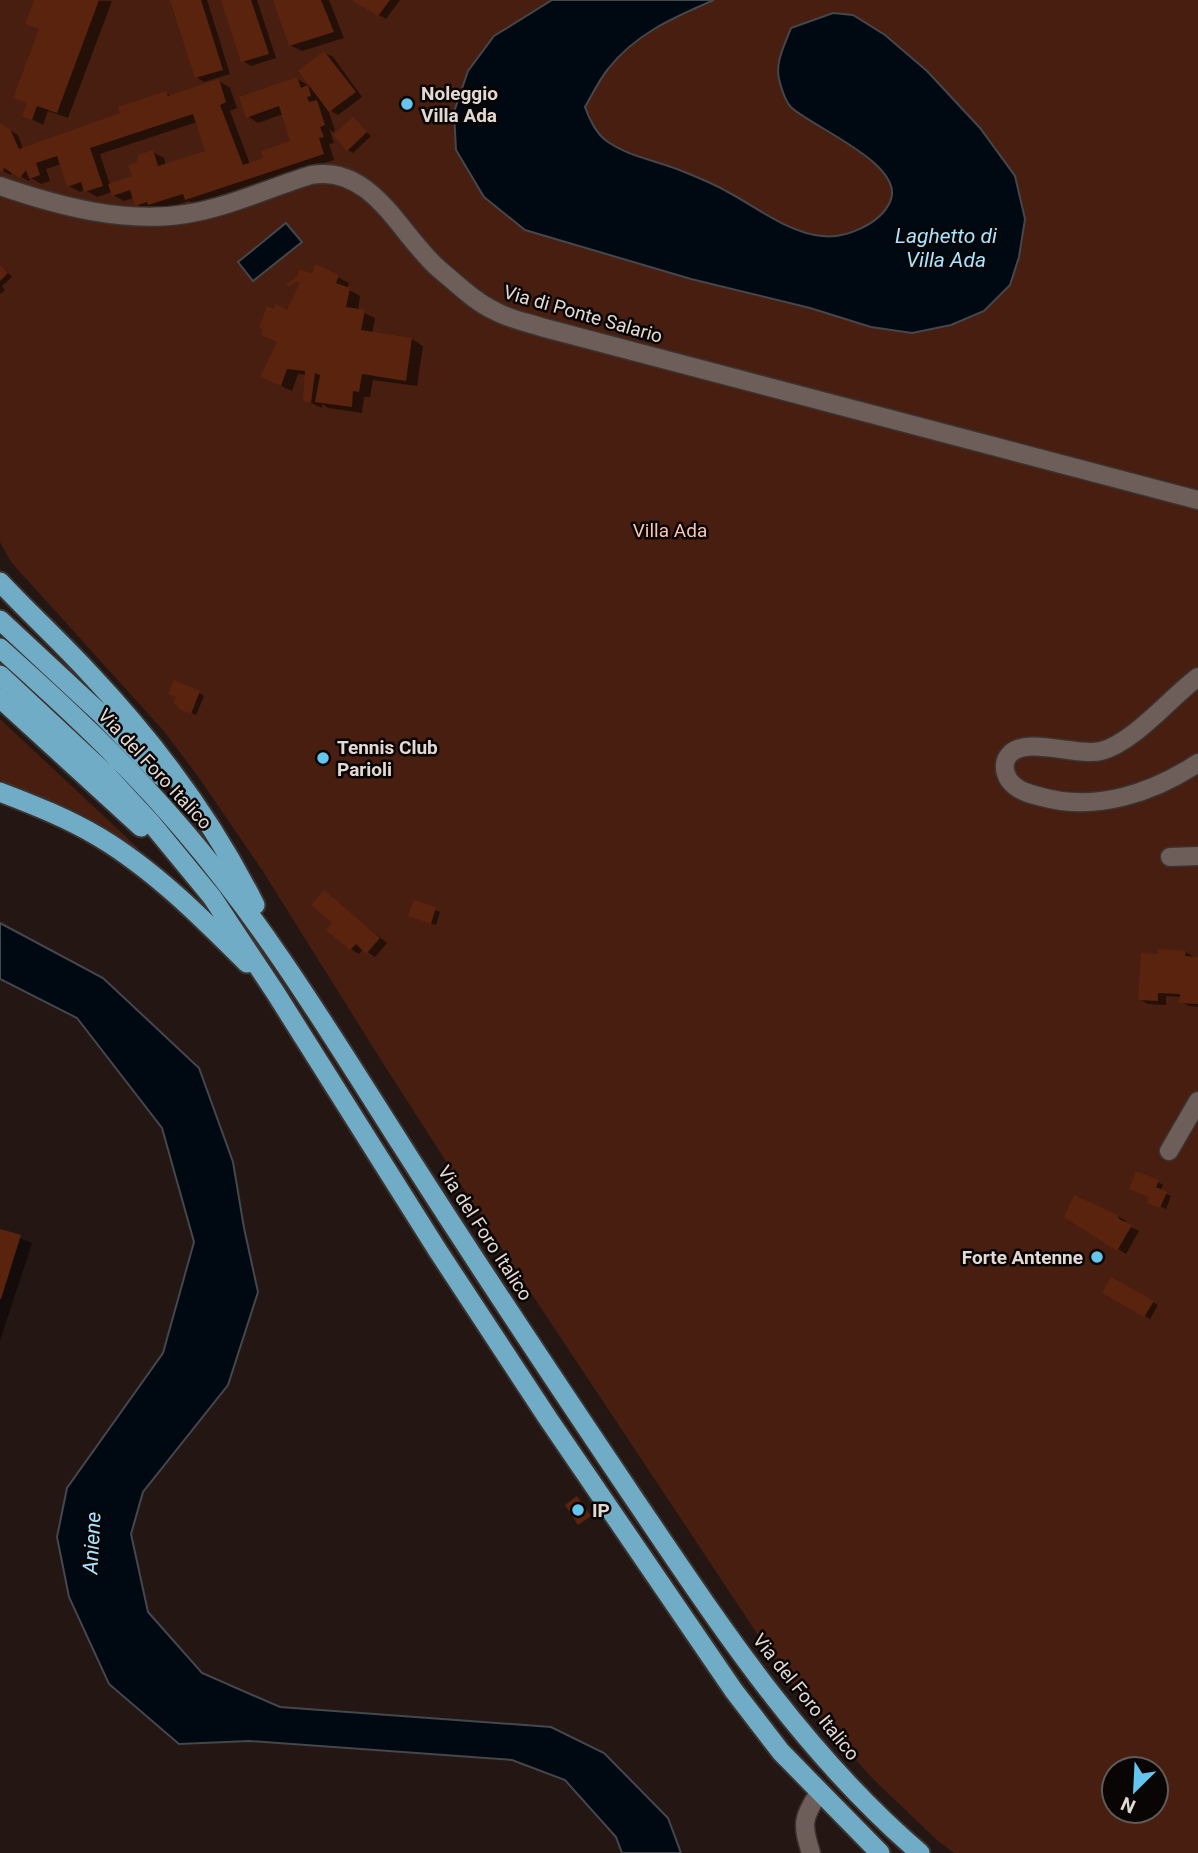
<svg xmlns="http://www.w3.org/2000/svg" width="1198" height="1853" font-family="Roboto,sans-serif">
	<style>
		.green { fill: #471e0f; fill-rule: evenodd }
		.water { fill: #000912; stroke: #44474c; stroke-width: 2 }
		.shadow { fill: #0007; fill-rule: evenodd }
		.building { fill: #5a230e }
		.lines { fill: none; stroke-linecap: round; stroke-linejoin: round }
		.minor-casing { stroke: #3b3330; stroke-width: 21 }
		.trunk-casing { stroke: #3b3330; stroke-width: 23 }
		.minor { stroke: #6e5e59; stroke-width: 18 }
		.trunk { stroke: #71acc6; stroke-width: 19 }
		.poi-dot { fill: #64c5ee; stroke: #090504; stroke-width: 2.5 }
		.labels { text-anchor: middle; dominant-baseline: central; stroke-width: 5; stroke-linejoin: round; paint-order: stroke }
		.poi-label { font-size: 19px; font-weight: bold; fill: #e2d9d5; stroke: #090504; text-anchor: start }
		.street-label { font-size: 19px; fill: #e2d9d5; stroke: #090504 }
		.park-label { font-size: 19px; fill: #fcc4b0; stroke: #090504 }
		.water-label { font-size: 21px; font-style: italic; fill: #aae3ff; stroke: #090504 }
	</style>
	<rect width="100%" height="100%" fill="#241713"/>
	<path class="green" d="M0,0h1198v1853h-244l-16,-12 -63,-60 -44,-48 -53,-68 -259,-390 -133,-207 -124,-198 -65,-95 -35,-46 -151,-167 -11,-20zM1114,1769h42v42h-42z
		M0,719l140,131 -79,-43 -61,-27z"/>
	<path class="water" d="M552,0h162c-40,17 -79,34 -106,69 -9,11 -16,26 -23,38 4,12 12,28 23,35 22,15 50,19 74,29 15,6 30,12 44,20 29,15 62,42 96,45 23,3 58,-12 68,-34 17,-37 -76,-74 -98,-94 -6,-5 -11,-21 -13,-29 -4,-17 6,-35 12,-51l42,-15 20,2 32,20 42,36 53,57 35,48 10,43 -6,38 -9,28 -26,26 -33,14 -39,8 -41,-6 -61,-19 -119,-29 -166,-49 -41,-33 -28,-47 -2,-38 14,-41 26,-35z
		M286,223l16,19 -49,39 -15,-19z
		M0,923l103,55 96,90 34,94 11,66 14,64 -30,93 -85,107 -12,42 17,78 54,61 78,34 271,20 53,26 64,65 13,35h-59l-6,-16 -51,-57 -53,-20 -263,-19 -70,3 -70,-60 -40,-87 -12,-60 10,-49 96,-135 31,-111 -32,-114 -85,-110 -77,-39z"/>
	<path class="shadow" d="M36,0l76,1 -44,117 -20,-7 -5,14 -18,-9 4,-12 -13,-7 25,-67 -14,-7z
		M172,0h35l23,74 -26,8 -8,-5z
		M223,0h34l19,58 -25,8 -8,-5z
		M275,0h54l15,38 -42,13 -12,-6z
		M354,0h46l-14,19z
		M325,53l8,4 29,40 -24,18 -10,-6 7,22 -3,1 -3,-4 5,15 -5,1 5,16 -137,45 -8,-4 -29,9 -12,1 -11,-6 -3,-7 -10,3 -11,-6 -1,-3 -15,5 -12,-7 -5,2 -11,-6 -8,-22 -15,5 4,12 -9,3 -10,-6 -2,3 -17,-9 -1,3 -11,-5v-45l18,10 5,14 99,-35 44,-21 6,4 47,-16 11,7 7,20 -7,3 20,53 16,-5 27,-17 -10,-28 -25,9 -11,-7 50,-37 16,9zM197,122l10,30 -41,13 -2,-7 -11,-6 -14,12 -5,13 -24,8 -10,-31z
		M353,119l18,17 -18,17 -5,-3z
		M0,264l12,13 -10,9 3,4 -5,4z
		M316,266l33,17 -2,6 13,7 -2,14 17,8 -3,16 40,5 11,7 -6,40 -44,-6 -3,17h-6l-2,16 -34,-5 -6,-4v4l-18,-8 3,-25 -9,-1 -6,17 -30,-14 17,-35 9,-30 25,-36z
		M199,693l5,3 -8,19 -12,-5z
		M324,892l63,51 -12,14 -12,-8 -4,5 -8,-5 -22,-19 5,-7z
		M415,902l25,10 -4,13 -21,-7z
		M1185,952l13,7v48l-9,-1 -8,-4v-5l-15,-1v9l-18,-1 -8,-5z
		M1158,1182l5,3 -3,6 11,5 -5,13 -17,-7z
		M1118,1216l8,5v4l13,6 -13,23 -60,-37z
		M0,1230l32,13 -32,98z
		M1112,1279l46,26 -8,14 -45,-27z"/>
	<path class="building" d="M34,0h65l-42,113 -20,-7 -5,14 -10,-4 5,-13 -14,-5 26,-69 -14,-5z
		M170,0h31l22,70 -28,8z
		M221,0h30l18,54 -28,8z
		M273,0h48l13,32 -45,14z
		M351,0h39l-12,16z
		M324,51l32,41 -27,20 -31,-41z
		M297,77l4,11 7,-3 3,11 -4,1 2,5 8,-2 8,25 -5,2 4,10 -5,1 5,16 -139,46 -2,-6 -35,11 -1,-3 -12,4 -5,-16 -18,6 -4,-12 24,-8 -4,-11 9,-2 1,-8 15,-5 5,16 47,-15 -12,-37 -103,34 13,38 -19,6 -3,-10 -14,5 -10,-31 -21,7 4,12 -11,4 -3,-9 -6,8 -16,-10 -1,4 -3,-1v-48l10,6 9,20 101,-36 -2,-6 48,-16 2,5 51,-17 7,23 -6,3 23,60 20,-7 -2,-7 29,-10 -11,-35 -33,12 -7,-21z
		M353,117l14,15 -20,19 -14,-16z
		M0,264l8,9 -8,8z
		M315,264l24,11 -3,8 14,5 -4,19 19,3 -4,20 51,8 -6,43 -44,-7 -3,18 -6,-1 -1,16 -37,-5 5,-27 -5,-2 -4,30 -8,-2 2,-30 -18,-2 -6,17 -21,-9 17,-35 -16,-7 2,-6 -4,-1 8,-22 7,3 2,-5 11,6 13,-28 -4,-1 -8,6 -2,-3 10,-6 4,-9 12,5z
		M174,680l26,11 -9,23 -14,-6 1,-2 -5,-2 3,-7 -8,-3z
		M324,890l56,48 -14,16 -10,-10 -6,6 -24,-20 6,-7 -21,-18z
		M414,900l22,7 -5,17 -23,-8z
		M1158,949l28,2 -1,5 13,1v47l-19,-1 1,-9 -22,-1v8l-20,-1 3,-47 17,1z
		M1136,1171l23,9 -3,7 11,5 -7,16 -13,-5 2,-6 -20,-8z
		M1074,1195l44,20 1,4 13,6 -15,26 -53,-34z
		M0,1229l21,6 -20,64h-1z
		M1111,1277l43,24 -10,16 -42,-24z
		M577,1496l14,20 -13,9 -13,-20z"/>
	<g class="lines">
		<defs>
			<path id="minor" d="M0,186c58,20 125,38 186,28 43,-7 83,-26 125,-39 61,-11 89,60 128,94 17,14 36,33 56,42 14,8 31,11 46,16l657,173
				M1198,677c-28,21 -65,66 -97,74 -24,6 -76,-16 -92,4 -6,7 -5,17 0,25 8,11 21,14 33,17 54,15 110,-4 156,-34
				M1170,857l28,-1
				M1169,1151l29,-50
				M811,1853c-9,-28 -9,-35 8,-60"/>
			<path id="trunk" d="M0,582c29,31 61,60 90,92 65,69 123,147 165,231
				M0,620l100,93 62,64
				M0,648c65,58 128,117 184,183 84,98 149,207 218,315 75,118 153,235 231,351 86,127 169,255 287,356
				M0,675l104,97 48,52 60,73 63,95 163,259 111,169 185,271 47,61 99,101
				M0,698l141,129
				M0,792c34,13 67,26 99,45 55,33 102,80 148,126"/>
		</defs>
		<use href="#minor" class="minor-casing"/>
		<use href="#trunk" class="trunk-casing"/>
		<use href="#minor" class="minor"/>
		<use href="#trunk" class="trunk"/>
	</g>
	<g class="poi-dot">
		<circle cx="407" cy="104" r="7"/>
		<circle cx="323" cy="758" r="7"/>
		<circle cx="1097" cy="1257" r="7"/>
		<circle cx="578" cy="1510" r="7"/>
	</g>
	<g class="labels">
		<g class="poi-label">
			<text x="421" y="93">Noleggio<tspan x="421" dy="22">Villa Ada</tspan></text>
			<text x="337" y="747">Tennis Club<tspan x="337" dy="22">Parioli</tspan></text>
			<text x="1083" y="1257" text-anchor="end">Forte Antenne</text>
			<text x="592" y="1510">IP</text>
		</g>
		<g class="street-label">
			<text transform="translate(583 314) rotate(16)">Via di Ponte Salario</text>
			<text transform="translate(155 769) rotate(47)">Via del Foro Italico</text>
			<text transform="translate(485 1233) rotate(57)">Via del Foro Italico</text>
			<text transform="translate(806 1697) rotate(51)">Via del Foro Italico</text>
		</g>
		<g class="park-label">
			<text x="670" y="530">Villa Ada</text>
		</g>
		<g class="water-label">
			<text x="946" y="236">Laghetto di<tspan x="946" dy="24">Villa Ada</tspan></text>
			<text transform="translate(92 1543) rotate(-87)">Aniene</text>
		</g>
	</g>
	<g transform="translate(1135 1790) rotate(204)"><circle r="33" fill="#090504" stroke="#605a58" stroke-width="2"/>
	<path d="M0-5L12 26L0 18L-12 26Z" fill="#64c5ee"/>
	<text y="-10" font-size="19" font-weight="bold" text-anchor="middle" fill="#e2d9d5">N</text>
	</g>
</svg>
